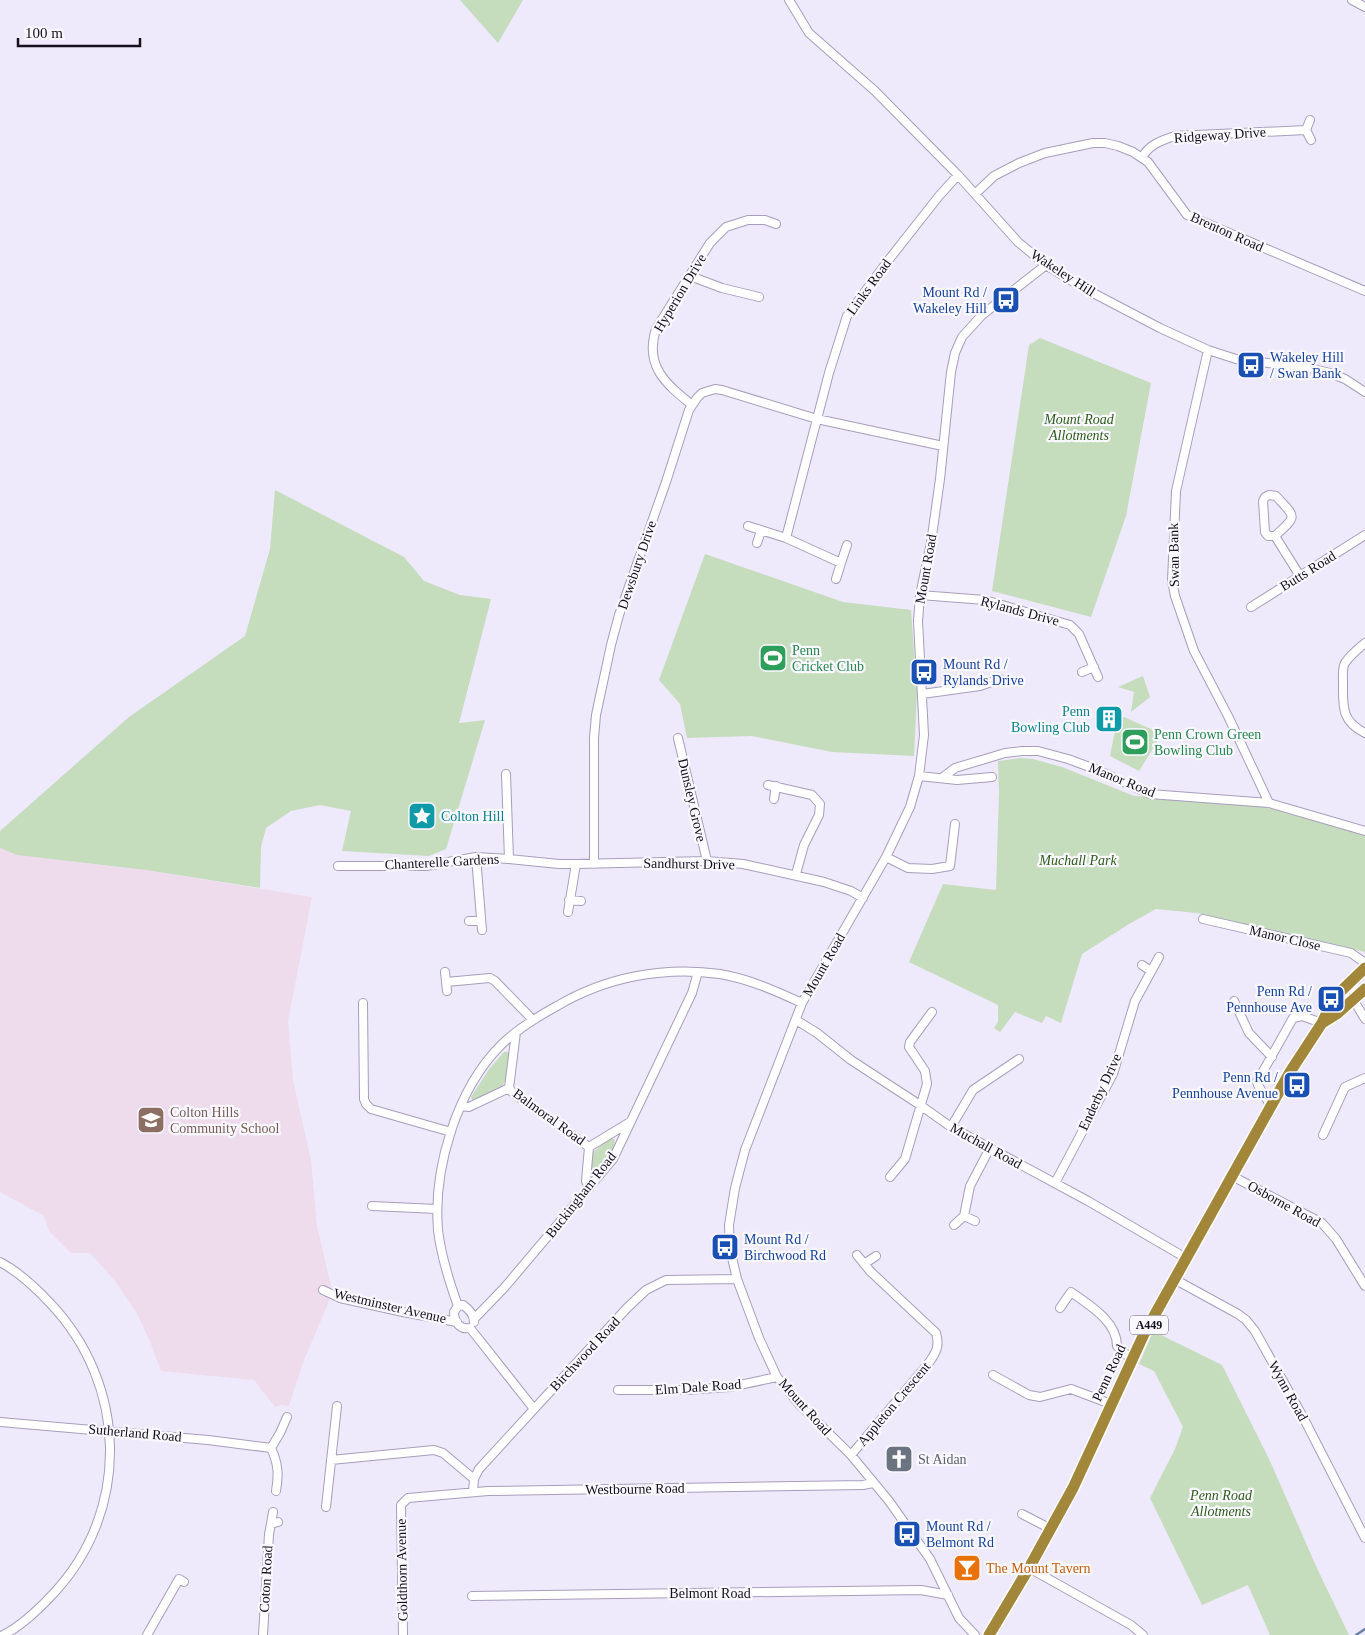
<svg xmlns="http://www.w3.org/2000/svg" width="1365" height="1635" font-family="Georgia,serif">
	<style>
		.education { fill: #eedced }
		.green { fill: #c5dcbd }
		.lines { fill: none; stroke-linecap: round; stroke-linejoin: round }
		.stream { stroke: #6a82a7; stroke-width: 2.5 }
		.minor-casing { stroke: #a79ebc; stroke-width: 10 }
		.highway-casing { stroke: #fff; stroke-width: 14 }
		.minor { stroke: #fff; stroke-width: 8 }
		.highway { stroke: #a2873b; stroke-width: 11 }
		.labels { text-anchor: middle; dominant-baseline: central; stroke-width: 4.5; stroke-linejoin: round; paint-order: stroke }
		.shield { fill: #faf8ff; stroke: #5a5660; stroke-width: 1 }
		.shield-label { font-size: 12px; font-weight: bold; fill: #15111c }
		.street-label { font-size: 14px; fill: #15111c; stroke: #faf8ff }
		.transit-label { font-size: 14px; fill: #164399; stroke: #faf8ff; text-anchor: start }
		.park-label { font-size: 14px; font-style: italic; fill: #2e5c1a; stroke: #faf8ff }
		.leisure-label { font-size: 14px; fill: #27864d; stroke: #faf8ff; text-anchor: start }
		.culture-label { font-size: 14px; fill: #0d838f; stroke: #faf8ff; text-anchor: end }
		.education-label { font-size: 14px; fill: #785e54; stroke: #faf8ff; text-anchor: start }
		.worship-label { font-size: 14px; fill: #5b616d; stroke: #faf8ff; text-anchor: start }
		.food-label { font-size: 14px; fill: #c56008; stroke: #faf8ff; text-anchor: start }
	</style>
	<rect width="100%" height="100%" fill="#efe9fc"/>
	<path class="education" d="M0,848l17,7 129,15 166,27 -24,124 5,59 18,80 6,66 14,60 -3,18 -24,56 -15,46 -8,-1 -6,2 -21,-27 -93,-9 -12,-32 -13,-27 -21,-31 -25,-28h-19l-22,-22 -5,-15 -44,-24z"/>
	<path class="green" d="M460,0h63l-25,43z
		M1040,338l111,45 -25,133 -35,101 -99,-26 37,-246z
		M275,490l129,67 20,24 36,14 31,4 -32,124 26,-3 -39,129 -17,7 -87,-5 9,-40 -31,-6 -29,6 -25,17 -5,19 -1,41 -114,-18 -129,-15 -17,-7v-17l129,-114 116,-81 25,-87z
		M705,554l138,48 68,8 6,82 -3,64 -82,-4 -80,-16 -65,2 -7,-34 -21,-24z
		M1143,676l7,21 -19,15 3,-20 -16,-5z
		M1118,716l6,1 38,17 -23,37 -29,-15z
		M1021,758l12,1 29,8 72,29 54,3v3l63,1 114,32v117l-168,-39 -41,-4 -27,15 -47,30 -21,69 -15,-7 -4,7 -27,-11 -15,20 -6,-4 4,-6v-17l-89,-43 34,-78 53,6 3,-98 -1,-31z
		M504,1052h5l1,2 -4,26 -5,8 -28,13 -2,-4 19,-29z
		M611,1137l4,3c-1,14 -11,25 -20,35l-4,1 -1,-2 2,-21z
		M1153,1331l69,34 48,96 46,105 33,69h-79l-22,-50 -46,20 -52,-107 25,-49 8,-22 -29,-56 -15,-7z"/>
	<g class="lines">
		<path class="stream" d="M1356,1635l9,-6"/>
		<defs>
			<path id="minor" d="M789,0l20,33 66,58 83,84 60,67 28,23 24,15 25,14 65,34 48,22 28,9 73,9 21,5 15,6 20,13
				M1352,0l13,7
				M1310,120l-4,10 5,10
				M1142,158c6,-13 20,-18 33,-22l131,-6
				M975,194l19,-18 25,-13 26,-10 48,-10h12l13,3 15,6 15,10 39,53 178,76
				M690,276l32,12 37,9
				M1208,350l-32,141 -4,90 3,15 19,55 34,65 41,87
				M692,405c-26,-21 -48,-39 -36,-76l54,-86 16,-16 22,-7h17l11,4
				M748,526l38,12 55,25 -5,16
				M1275,536c23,-21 21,-18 1,-40l-7,-1 -4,2 -2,4 2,31 3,4h7l25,40
				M786,538l43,-165 18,-57 40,-54 52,-66 19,-21
				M757,543l4,-12
				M841,563l6,-18
				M920,595l65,5 85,25 9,9 19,43
				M1251,607l114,-72
				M1365,643c-7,6 -15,12 -20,20 -3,5 -2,13 -2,20 0,23 -2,38 22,50
				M1082,672l12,-5
				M922,694l58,-8 20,-7
				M678,738l29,123
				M506,774l3,85
				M919,776l38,4 35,-3
				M942,778l13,-10 50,-15 17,-2h16l30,8 27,10 55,25 119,9 96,28
				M768,785l44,10 8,9 -1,11 -15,30 -8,29
				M774,799l2,-13
				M476,857l6,73
				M886,857l22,11 24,1 18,-3 5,-42
				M594,864v-126l2,-23 15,-70 8,-30 47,-133 23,-72 8,-12 5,-5 13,-4 7,1 95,29 126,27
				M338,866h88l50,-9 33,2 50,5h17
				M569,900l12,1
				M568,912l8,-48 131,-3 36,3 81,18 27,9 12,7
				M1203,919l148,34 14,10
				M469,921h12
				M1142,965l9,6
				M445,972l2,19
				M446,982l44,-4 5,3 38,39
				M1340,992l16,12 9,15
				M1234,1001l15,32 23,24
				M363,1003l1,96 2,5 5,5 80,23
				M796,1020l21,13 34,27 69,45 31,22 137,74 98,57
				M509,1088l3,4 77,55
				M461,1106l8,1 40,-19 7,-56
				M1271,1106l-12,-19 -2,-5 36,-64 9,-2 20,7
				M951,1127l22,-37 46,-31
				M1323,1135l22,-48 20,-9
				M1232,1176l90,47 14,16 29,47
				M890,1177l15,-18 22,-75 -2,-13 -16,-24 1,-5 22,-30
				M1055,1183l58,-109 22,-73 24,-44
				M589,1188l-3,-7 3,-34 41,-25
				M372,1206l65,3
				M964,1216l6,-30 20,-38
				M954,1225l10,-9 11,5
				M0,1262c19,10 35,25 50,41 78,82 81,208 3,291 -14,15 -31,32 -50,41
				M864,1264l12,-8
				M1174,1279l64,35 8,6 9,11 48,86 62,121
				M323,1290l17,8 63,14 54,10
				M458,1306c-9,-25 -17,-50 -20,-76 -5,-62 19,-141 63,-185 16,-16 36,-28 56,-39 49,-29 107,-40 163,-32 29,5 56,17 82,29
				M458,1306l5,-1c6,4 11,10 11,17
				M458,1306l-4,6c0,10 6,18 16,16
				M1060,1308l11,-16c18,13 46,29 46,54l15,14
				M474,1319l30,-31 109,-129 79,-166 6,-21
				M470,1328l64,81
				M993,1375l36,20 11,2 31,-8 40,15
				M618,1390h67l45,-3 47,-10
				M0,1422l208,18 63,8c7,15 8,26 5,43
				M271,1448l9,-15 7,-16
				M851,1455l77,-91c8,-11 12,-18 8,-31l-66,-62 -13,-16
				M331,1460l103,-10 9,3 31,26
				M473,1492l1,-13 5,-10 148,-161 19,-18 20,-10 71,-1
				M326,1507l11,-101
				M273,1512l-2,12 7,-2
				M1022,1514l29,15
				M1029,1568l102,57 12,10
				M472,1596l449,-6 27,5
				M147,1635l32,-56 5,3
				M263,1635l6,-101 2,-10
				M403,1635l-2,-130 7,-7 80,-7 375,-6 10,-2
				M975,1635l-16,-17 -29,-59 -41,-58 -38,-46 -52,-51 -22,-27 -18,-39 -22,-59 -7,-30 -1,-24 6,-37 10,-38 57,-147 84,-146 24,-50 9,-31 5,-41 -6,-114 2,-26 11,-52 9,-64 11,-107 4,-19 7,-16 20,-22 64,-50"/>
			<path id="highway" d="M1322,1023l16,-10 27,-24
				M989,1635l40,-67 44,-80 71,-154 146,-262 32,-49 8,-17 10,-14 25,-24"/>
		</defs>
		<use href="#minor" class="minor-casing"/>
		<use href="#highway" class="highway-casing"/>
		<use href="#minor" class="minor"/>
		<use href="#highway" class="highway"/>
	</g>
	<defs>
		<symbol id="bus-square" viewBox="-11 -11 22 22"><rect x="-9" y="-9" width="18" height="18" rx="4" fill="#1a4fb4" stroke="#faf8ff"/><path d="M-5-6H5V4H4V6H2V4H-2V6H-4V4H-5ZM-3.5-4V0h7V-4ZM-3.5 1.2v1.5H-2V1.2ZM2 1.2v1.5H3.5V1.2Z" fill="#fff"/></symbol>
		<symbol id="stadium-square" viewBox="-11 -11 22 22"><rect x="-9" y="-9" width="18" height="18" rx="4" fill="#2e9e5b" stroke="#faf8ff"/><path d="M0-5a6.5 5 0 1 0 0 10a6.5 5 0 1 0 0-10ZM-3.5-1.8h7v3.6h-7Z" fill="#fff"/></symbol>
		<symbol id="building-square" viewBox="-11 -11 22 22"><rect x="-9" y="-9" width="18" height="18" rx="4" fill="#0f9aa8" stroke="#faf8ff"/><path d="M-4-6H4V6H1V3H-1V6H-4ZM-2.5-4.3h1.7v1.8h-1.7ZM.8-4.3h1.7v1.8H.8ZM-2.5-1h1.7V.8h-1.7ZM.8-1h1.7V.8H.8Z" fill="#fff"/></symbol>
		<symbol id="sight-square" viewBox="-11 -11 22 22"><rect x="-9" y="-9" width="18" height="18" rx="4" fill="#0f9aa8" stroke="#faf8ff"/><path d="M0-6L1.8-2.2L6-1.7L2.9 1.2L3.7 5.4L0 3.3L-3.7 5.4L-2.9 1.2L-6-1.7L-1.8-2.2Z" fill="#fff"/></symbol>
		<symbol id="school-square" viewBox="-11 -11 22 22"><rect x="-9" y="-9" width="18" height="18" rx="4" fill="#8d6e63" stroke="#faf8ff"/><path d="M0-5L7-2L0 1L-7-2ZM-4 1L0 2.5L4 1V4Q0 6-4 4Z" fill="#fff"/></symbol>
		<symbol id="church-square" viewBox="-11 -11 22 22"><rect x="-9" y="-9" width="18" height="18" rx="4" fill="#6b7280" stroke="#faf8ff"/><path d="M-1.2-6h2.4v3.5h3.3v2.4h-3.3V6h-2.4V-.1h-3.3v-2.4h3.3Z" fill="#fff"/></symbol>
		<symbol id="bar-square" viewBox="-11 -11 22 22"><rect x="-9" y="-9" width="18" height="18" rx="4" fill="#e8710a" stroke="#faf8ff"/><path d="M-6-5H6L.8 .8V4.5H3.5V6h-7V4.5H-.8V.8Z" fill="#fff"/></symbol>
	</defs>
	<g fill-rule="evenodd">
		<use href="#bus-square" x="990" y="284" width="32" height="32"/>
		<use href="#bus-square" x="1235" y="349" width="32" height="32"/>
		<use href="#stadium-square" x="757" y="642" width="32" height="32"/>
		<use href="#bus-square" x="908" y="656" width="32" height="32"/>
		<use href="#building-square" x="1093" y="703" width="32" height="32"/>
		<use href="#stadium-square" x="1119" y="726" width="32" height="32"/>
		<use href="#sight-square" x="406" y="800" width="32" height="32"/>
		<use href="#bus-square" x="1315" y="983" width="32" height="32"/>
		<use href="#bus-square" x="1281" y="1069" width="32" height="32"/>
		<use href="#school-square" x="135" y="1104" width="32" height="32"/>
		<use href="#bus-square" x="709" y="1231" width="32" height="32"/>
		<use href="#church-square" x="883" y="1443" width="32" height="32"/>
		<use href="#bus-square" x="891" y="1518" width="32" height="32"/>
		<use href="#bar-square" x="951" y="1552" width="32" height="32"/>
	</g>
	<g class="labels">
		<rect class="shield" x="1130" y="1315.5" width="38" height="19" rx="4"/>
		<g class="shield-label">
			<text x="1149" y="1325">A449</text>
		</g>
		<g class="street-label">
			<text transform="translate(1220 135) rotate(-4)">Ridgeway Drive</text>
			<text transform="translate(1227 232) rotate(24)">Brenton Road</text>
			<text transform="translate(1063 273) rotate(33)">Wakeley Hill</text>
			<text transform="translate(869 287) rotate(-54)">Links Road</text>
			<text transform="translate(680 293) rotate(-59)">Hyperion Drive</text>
			<text transform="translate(1174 555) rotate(-91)">Swan Bank</text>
			<text transform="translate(637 565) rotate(-71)">Dewsbury Drive</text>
			<text transform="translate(926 569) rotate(-80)">Mount Road</text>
			<text transform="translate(1308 571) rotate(-32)">Butts Road</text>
			<text transform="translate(1020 611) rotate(15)">Rylands Drive</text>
			<text transform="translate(1122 780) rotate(22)">Manor Road</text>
			<text transform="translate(692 800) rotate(77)">Dunsley Grove</text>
			<text transform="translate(442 862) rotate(-3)">Chanterelle Gardens</text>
			<text transform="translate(689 864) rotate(1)">Sandhurst Drive</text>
			<text transform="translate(1285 938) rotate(13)">Manor Close</text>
			<text transform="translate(824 965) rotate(-60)">Mount Road</text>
			<text transform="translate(1100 1092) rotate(-65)">Enderby Drive</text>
			<text transform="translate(549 1117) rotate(36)">Balmoral Road</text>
			<text transform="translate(986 1146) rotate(29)">Muchall Road</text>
			<text transform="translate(581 1195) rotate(-52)">Buckingham Road</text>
			<text transform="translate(1284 1204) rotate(29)">Osborne Road</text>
			<text transform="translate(390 1306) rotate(13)">Westminster Avenue</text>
			<text transform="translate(585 1354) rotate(-47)">Birchwood Road</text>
			<text transform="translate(1109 1373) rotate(-65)">Penn Road</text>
			<text transform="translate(698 1387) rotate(-4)">Elm Dale Road</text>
			<text transform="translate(1288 1391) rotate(61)">Wynn Road</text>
			<text transform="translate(894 1404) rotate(-50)">Appleton Crescent</text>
			<text transform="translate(805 1407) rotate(48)">Mount Road</text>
			<text transform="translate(135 1433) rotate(5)">Sutherland Road</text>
			<text transform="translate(635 1489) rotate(-1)">Westbourne Road</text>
			<text transform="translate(402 1570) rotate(-91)">Goldthorn Avenue</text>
			<text transform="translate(266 1579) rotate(-87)">Coton Road</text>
			<text x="710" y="1593">Belmont Road</text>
		</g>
		<g class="transit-label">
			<text x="987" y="292" text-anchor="end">Mount Rd /<tspan x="987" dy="16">Wakeley Hill</tspan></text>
			<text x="1270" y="357">Wakeley Hill<tspan x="1270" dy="16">/ Swan Bank</tspan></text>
			<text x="943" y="664">Mount Rd /<tspan x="943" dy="16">Rylands Drive</tspan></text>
			<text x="1312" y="991" text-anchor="end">Penn Rd /<tspan x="1312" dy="16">Pennhouse Ave</tspan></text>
			<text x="1278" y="1077" text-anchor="end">Penn Rd /<tspan x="1278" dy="16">Pennhouse Avenue</tspan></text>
			<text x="744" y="1239">Mount Rd /<tspan x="744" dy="16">Birchwood Rd</tspan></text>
			<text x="926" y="1526">Mount Rd /<tspan x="926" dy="16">Belmont Rd</tspan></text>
		</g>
		<g class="park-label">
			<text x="1079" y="419">Mount Road<tspan x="1079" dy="16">Allotments</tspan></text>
			<text x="1078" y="860">Muchall Park</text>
			<text x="1221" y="1495">Penn Road<tspan x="1221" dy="16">Allotments</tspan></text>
		</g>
		<g class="leisure-label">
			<text x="792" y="650">Penn<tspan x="792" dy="16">Cricket Club</tspan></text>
			<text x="1154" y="734">Penn Crown Green<tspan x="1154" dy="16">Bowling Club</tspan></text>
		</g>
		<g class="culture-label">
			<text x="1090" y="711">Penn<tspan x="1090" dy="16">Bowling Club</tspan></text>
			<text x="441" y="816" text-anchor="start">Colton Hill</text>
		</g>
		<g class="education-label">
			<text x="170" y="1112">Colton Hills<tspan x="170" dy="16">Community School</tspan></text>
		</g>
		<g class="worship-label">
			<text x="918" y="1459">St Aidan</text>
		</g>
		<g class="food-label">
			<text x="986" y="1568">The Mount Tavern</text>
		</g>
	</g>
	<path d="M18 38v8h122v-8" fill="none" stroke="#15111c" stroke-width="2.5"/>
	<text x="25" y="38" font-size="15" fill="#15111c" stroke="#faf8ff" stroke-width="4" paint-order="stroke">100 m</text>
</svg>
